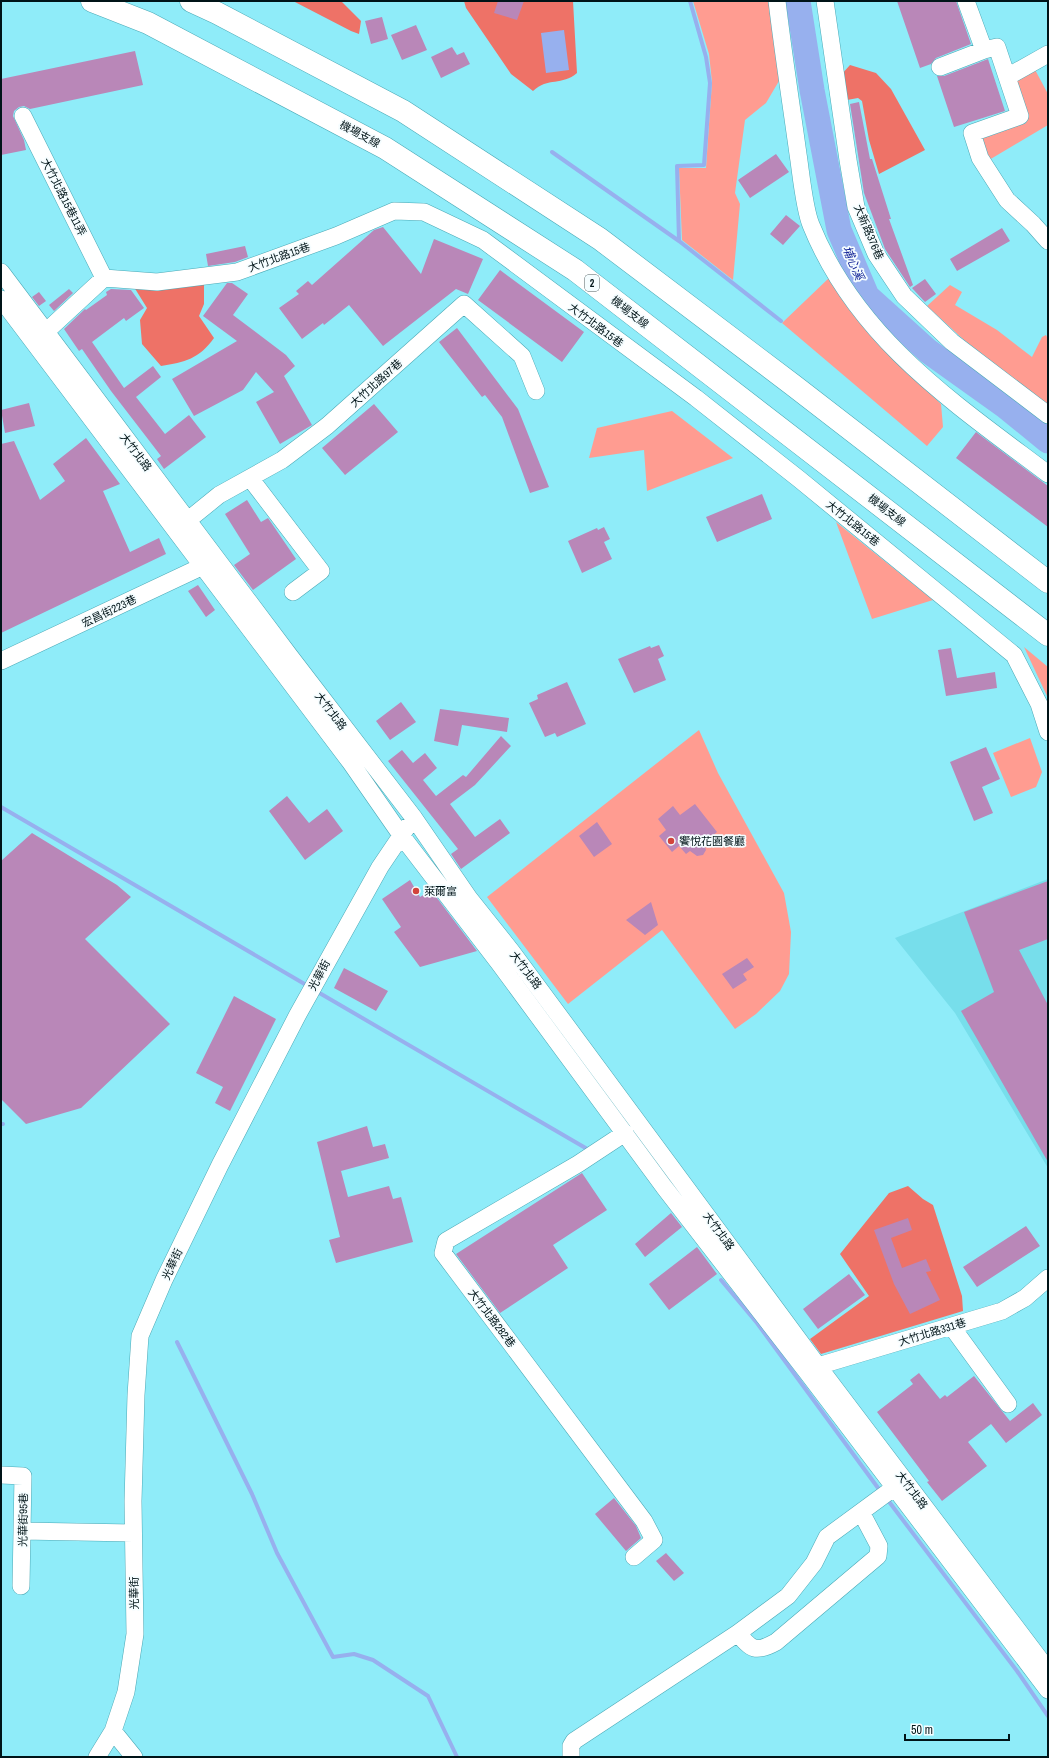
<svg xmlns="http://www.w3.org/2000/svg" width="1049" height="1758" font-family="'Archivo Narrow','Noto Sans TC',sans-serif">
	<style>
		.built { fill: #77deeb }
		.green { fill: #ff9c91 }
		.forest { fill: #ee7267 }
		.water { fill: #97b0ee }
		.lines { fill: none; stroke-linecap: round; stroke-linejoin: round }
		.stream { stroke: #97b0ee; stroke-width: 4 }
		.river { stroke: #97b0ee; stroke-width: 25 }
		.building { fill: #b987b8 }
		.minor-casing { stroke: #4ba9b6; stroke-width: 18 }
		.highway-casing { stroke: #4ba9b6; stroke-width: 23 }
		.minor { stroke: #fff; stroke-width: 17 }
		.highway { stroke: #fff; stroke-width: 22 }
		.poi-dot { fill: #d2443c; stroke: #f5fdff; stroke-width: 1.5 }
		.labels { text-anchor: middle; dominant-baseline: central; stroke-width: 3.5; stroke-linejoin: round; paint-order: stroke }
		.shield { fill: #f5fdff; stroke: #4a5a5d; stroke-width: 1 }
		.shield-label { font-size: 10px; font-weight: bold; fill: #001418 }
		.street-label { font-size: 11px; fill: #001418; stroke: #f5fdff }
		.poi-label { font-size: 11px; fill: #001418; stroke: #f5fdff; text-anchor: start }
		.water-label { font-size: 12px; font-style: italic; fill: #142598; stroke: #f5fdff }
	</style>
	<rect width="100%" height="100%" fill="#8fecf9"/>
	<path class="built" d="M1048,879v289l-93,-155 -60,-75z"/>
	<path class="green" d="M693,1h76l10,80 -13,22 -21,17 -10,73 5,11 -7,76 -51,-40 -3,-72h27l6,-86 -3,-28z
		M1033,66l15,28v31l-59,35 -8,-21 45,-16 -14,-44z
		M830,277l61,79 50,48 2,23 -16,19 -145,-123z
		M950,285l12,7 -7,13 42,25 35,27 10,-20 4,-2 2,4v66l-84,-65 -37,-34z
		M672,411l61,47 -86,33 -3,-41 -55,8 8,-30z
		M836,522l97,78 -61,19z
		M1024,647l24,20v32l-1,-3z
		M699,730l19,43 66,120 7,39 -2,42 -9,17 -24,23 -21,15 -73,-99 -94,74 -81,-107z
		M1030,738l12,34 -6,15 -25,10 -18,-44z"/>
	<path class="forest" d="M293,1h48l20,20 -2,13 -8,-3z
		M464,1h109l4,72c-15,13 -29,4 -44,18l-22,-17 -45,-66z
		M850,65l26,8 15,16 34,61 -46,24 -10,-34 -7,-39 -4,-3 -11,2 -6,-25z
		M204,284v20l-5,12 15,22c-15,21 -29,24 -53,28l-19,-22 -2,-24 7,-12 -13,-21z
		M908,1186l15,13 10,6 29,91 1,15 -142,43 -11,-15 59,-43 -29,-42 49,-61z"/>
	<path class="water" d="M564,30l5,40 -23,3 -5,-40z"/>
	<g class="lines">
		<path class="stream" d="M690,1l16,56 4,26 -6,82 -27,1 2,75 102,80
			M552,152l127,89
			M1,807l307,179
			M316,991l273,159
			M1,1124h2
			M721,1280l36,43 124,169
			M177,1342l75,152 25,59 56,104 21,-3 19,6 55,36 29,61
			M887,1499l130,172 31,45"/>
		<path class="river" d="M798,1l14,89 27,140 28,66 61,55 77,55 43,35"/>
	</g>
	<path class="building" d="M498,1h26l-7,19 -23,-7z
		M897,1h59l15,43 -35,14 -5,6 -11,4z
		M382,17l6,22 -17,5 -6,-23z
		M416,25l11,25 -25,10 -11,-25z
		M452,47l5,8 7,-3 6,12 -29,14 -10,-21z
		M135,51l8,34 -113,24 -6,-3 -5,1 -5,4 -1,5 11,24 2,10 -25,5v-76z
		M988,59l17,52 -51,16 -17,-51h7z
		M859,102l11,57h2l19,60h-2l24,66 -3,2 -25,-38 -21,-56 -14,-89z
		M776,154l13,18 -39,26 -12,-18z
		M786,215l14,11 -17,19 -13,-11z
		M383,227l38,47 13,-35 49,20 -15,35 -12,-5 -73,57 -34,-41 -25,20 -1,-2 -21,16 -23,-31 20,-14 -3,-3 12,-10 4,4 62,-55z
		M1002,228l8,13 -53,30 -7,-12z
		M245,246l3,11 -13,5 -27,4 -2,-12z
		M500,270l84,62 -22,30 -84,-62z
		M925,279l11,15 -11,8 -13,-14z
		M227,283h5l16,11 -15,21 53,40 9,11 -11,10 28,49 -32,19 -24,-42 18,-10 -18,-20 -13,18 -49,26 -22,-37 65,-38 -34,-25z
		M69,289l4,4 -19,18 -5,-6z
		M111,289l20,1 13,18 -18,13 -2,-3 -32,24 32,46 29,-22 8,11 -25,20 29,37 24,-19 17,22 -42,32 -7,-10 4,-3 -50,-65 -29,-42 -3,2 -15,-22 21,-20 1,1 21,-15 -1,-3z
		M39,292l7,9 -7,5 -7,-9z
		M457,328l61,81 31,78 -19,6 -28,-76 -17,-22 -3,2 -43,-55z
		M29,403l6,23 -30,7 -4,-23z
		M374,404l24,28 -53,43 -23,-27z
		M976,432l72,54v41l-92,-69z
		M86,438l34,46 -17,7 27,61 29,-14 7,16 -165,79v-189l13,-3 26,59 25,-19 -12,-17z
		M762,494l10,25 -55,23 -11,-25z
		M247,500l14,22 7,-4 28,41 -43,31 -19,-25 16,-11 -25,-40z
		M604,527l6,12 -6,3 8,17 -30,14 -14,-32 29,-13 1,2z
		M198,585l17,25 -9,7 -18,-26z
		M659,645l5,11 -6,3 8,21 -32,13 -16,-34 32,-13 1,2z
		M951,648l6,30 38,-6 2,16 -51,8 -8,-46z
		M567,682l19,42 -29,13 -2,-4 -10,4 -16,-34 9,-4 -1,-4z
		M401,702l15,20 -26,18 -14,-19z
		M440,709l69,9 -2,14 -45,-7 -4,21 -24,-5z
		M501,736l10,10 -36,39 -25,19 25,33 25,-18 10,14 -49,36 -10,-15 7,-5 -70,-88 14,-11 11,13 12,-10 12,15 -14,12 13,16 27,-21 3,2z
		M986,747l14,32 -18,8 11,26 -19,8 -24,-59z
		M287,796l22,27 18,-14 16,22 -38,29 -36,-49z
		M695,804l22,28 -13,11 2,7 -3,5 -6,1 -7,-5 -4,3 -7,-8 -7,6 -13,-16 7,-6 -8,-11 15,-13 7,9z
		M597,822l15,22 -18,13 -15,-21z
		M32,833l85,52 14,12 -46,42 85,85 -89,84 -55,16 -25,-25v-238z
		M410,880l10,17 11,-7 46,61 -57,16 -26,-35 7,-5 -19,-28z
		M1048,881v58l-29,11 29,55v157l-87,-151 33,-19 -30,-80z
		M651,902l7,23 -13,10 -19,-15z
		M747,958l7,9 -11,7 4,6 -14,9 -11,-15z
		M344,968l44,23 -12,20 -42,-23z
		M234,996l42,23 -46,92 -15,-8 8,-16 -27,-14z
		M367,1126l6,21 12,-3 4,14 -48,13 7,26 41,-11 4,13 8,-2 12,45 -77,21 -7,-23 11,-3 -23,-95z
		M582,1173l25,37 -54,35 15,23 -68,45 -44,-59z
		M671,1213l11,14 -37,30 -10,-13z
		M908,1218l4,12 -21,8 11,30 24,-9 5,12 -5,1 14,28 -30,14 -16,-30 -20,-54z
		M1026,1226l14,20 -63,41 -14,-20z
		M697,1247l20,27 -48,36 -20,-26z
		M849,1274l16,21 -47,34 -15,-20z
		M919,1373l21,26 5,-4 2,2 27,-21 36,45 23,-18 9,12 -36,28 -15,-19 -23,18 19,24 -45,35 -15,-19 2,-1 -52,-69 36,-28 -3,-4z
		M614,1498l22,28 5,12 -15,13 -31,-37z
		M666,1553l18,20 -10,8 -18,-20z"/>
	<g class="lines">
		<defs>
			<path id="minor" d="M777,1c6,51 14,102 21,153 3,19 6,54 13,71 46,114 143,178 237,249
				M825,1l23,159 8,47 20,47 28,42 48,46 96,73
				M966,1l18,49
				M940,67l44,-17 13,-3 23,69 -48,17 8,25 27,42 26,24 15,17
				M1007,77l41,-23
				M23,116l81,162
				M1,272l288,383 125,163 55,80 43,54 306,414 230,304
				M1,299l350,464 50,72 98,128 165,224 143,185 241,318
				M38,339l66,-61 53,4 80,-10 99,-36 58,-25 30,1 59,28 213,158 103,81 215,176 25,49 9,28
				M250,478l71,93 -28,21
				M187,521l32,-26 63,-35 45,-34 137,-122 58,52 14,35
				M1,661l202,-95 8,-7
				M625,1133l-47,31 -132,77 -3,12 201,268 10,19 -20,17
				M952,1327l56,77
				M809,1371l9,-5 184,-55 23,-13 23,-20
				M1,1475l22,1 -2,110
				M22,1531l111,2
				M738,1633c13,17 18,20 38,9l102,-86 1,-10 -18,-34
				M113,1731l21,26
				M97,1757l16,-26 13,-39 9,-58 -2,-133 3,-106 4,-59 24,-56 56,-115 77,-149 83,-149 27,-40
				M571,1757v-11l3,-5 164,-108 50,-37 26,-33 13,-26 68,-50"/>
			<path id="highway" d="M92,1l56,22 237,125 190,122 473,365
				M191,1l26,12 186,98 197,128 193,146 255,197"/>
		</defs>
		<use href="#minor" class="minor-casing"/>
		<use href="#highway" class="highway-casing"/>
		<use href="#minor" class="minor"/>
		<use href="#highway" class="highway"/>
	</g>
	<g class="poi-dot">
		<circle cx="671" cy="841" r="4"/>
		<circle cx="416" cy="891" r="4"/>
	</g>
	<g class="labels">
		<rect class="shield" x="585" y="275" width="14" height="16" rx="3"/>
		<g class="shield-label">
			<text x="592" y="283">2</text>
		</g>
		<g class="street-label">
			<text transform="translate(360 134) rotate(28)">機場支線</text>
			<text transform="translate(64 197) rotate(63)">大竹北路15巷11弄</text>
			<text transform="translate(869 232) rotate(67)">大新路376巷</text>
			<text transform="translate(279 257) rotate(-20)">大竹北路15巷</text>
			<text transform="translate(630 312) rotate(38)">機場支線</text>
			<text transform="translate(596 325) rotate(37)">大竹北路15巷</text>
			<text transform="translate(376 383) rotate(-42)">大竹北路97巷</text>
			<text transform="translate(136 452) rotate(53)">大竹北路</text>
			<text transform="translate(887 510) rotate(38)">機場支線</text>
			<text transform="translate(853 523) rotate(39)">大竹北路15巷</text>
			<text transform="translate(109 611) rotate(-26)">宏昌街223巷</text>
			<text transform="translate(331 711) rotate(53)">大竹北路</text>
			<text transform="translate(526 970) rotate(53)">大竹北路</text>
			<text transform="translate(319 975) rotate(-62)">光華街</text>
			<text transform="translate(719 1231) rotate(54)">大竹北路</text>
			<text transform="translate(172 1264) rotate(-65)">光華街</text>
			<text transform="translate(492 1318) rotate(53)">大竹北路282巷</text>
			<text transform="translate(932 1332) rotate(-17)">大竹北路331巷</text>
			<text transform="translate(912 1490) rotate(53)">大竹北路</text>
			<text transform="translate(23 1520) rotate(-89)">光華街95巷</text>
			<text transform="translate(134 1593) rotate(-91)">光華街</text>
		</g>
		<g class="poi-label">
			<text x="679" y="841">饗悅花園餐廳</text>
			<text x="424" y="891">萊爾富</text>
		</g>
		<g class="water-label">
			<text transform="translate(853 263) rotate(67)">埔心溪</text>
		</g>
	</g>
	<rect width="1049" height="1758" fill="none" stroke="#001418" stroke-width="4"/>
	<path d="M905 1734v6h104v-6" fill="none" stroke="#001418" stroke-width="2"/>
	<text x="911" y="1734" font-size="12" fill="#001418" stroke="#f5fdff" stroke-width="3" paint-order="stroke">50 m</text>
</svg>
